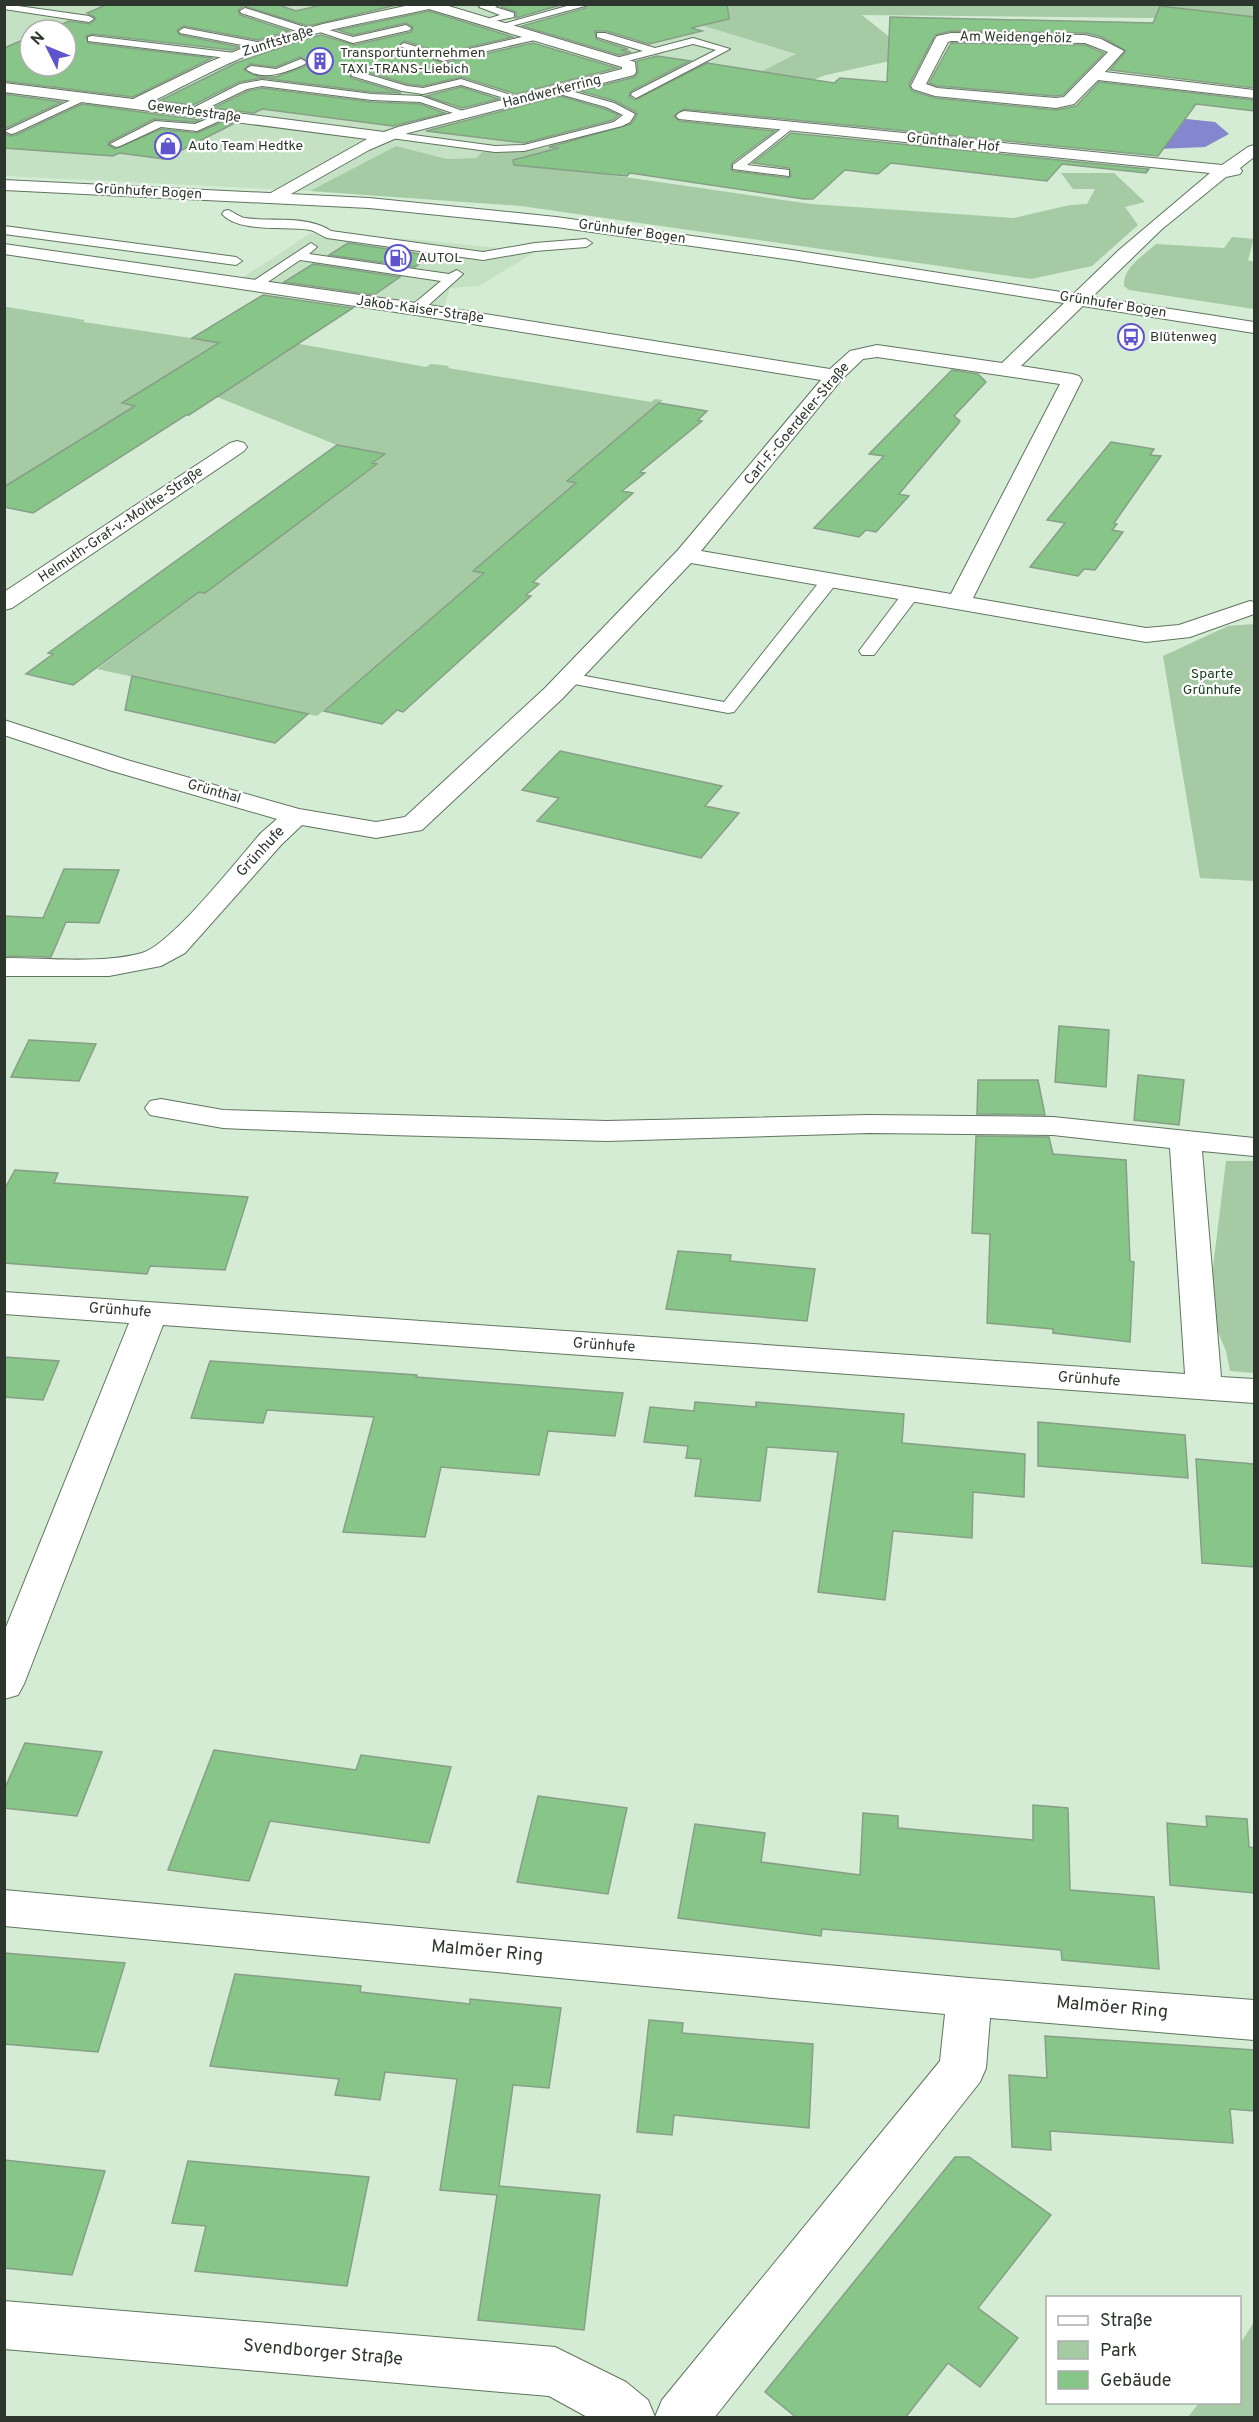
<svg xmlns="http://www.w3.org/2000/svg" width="1259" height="2422" font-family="Overpass,sans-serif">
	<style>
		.built { fill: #c4e2c3; fill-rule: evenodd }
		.green { fill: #a5caa4 }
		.water { fill: #8486ce }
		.building { fill: #88c588; stroke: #879e87; stroke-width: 1.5; fill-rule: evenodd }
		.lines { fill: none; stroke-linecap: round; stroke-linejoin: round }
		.service-casing { stroke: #60755f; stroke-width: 2 }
		.minor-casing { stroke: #60755f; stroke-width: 2 }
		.secondary-casing { stroke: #60755f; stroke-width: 2 }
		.service { fill: #fff; fill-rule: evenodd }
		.minor { fill: #fff; fill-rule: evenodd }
		.secondary { fill: #fff; fill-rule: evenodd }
		.labels { text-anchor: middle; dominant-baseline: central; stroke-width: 4.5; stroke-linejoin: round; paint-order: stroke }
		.far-street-label { font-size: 14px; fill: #2d362d; stroke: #fff }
		.far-poi-label { font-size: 14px; fill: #2d362d; stroke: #fff; text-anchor: start }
		.far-park-label { font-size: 14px; fill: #164018; stroke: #fff }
		.street-label { font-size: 15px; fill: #2d362d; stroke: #fff }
		.near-street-label { font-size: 18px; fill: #2d362d; stroke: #fff }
	</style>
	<rect width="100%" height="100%" fill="#d3ecd3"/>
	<path class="built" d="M5,5h631l161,49 -101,53 -3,8 -13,7 -146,28 -52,2 -6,6 -29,1 -51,-13 -86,45 -305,-15zM30,30h36v36h-36z
		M311,233l110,7 114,12 -56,34 -29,2 -7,22 -201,-32z"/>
	<path class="green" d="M636,5h618v65l-130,-16 32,-36 -294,-3 46,37 -9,7 -73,16 -99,36 -24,-1 -10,5 -13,-2 116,-59z
		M680,122l-76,52 207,30 203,14 56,-13 17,-1 8,-15h-22l-12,-16h53l31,29 -20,5 13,18 -46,41 -61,13 -510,-73 -211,-15 86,-45 51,13 29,-1 6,-6 52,-2z
		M1232,237l22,2 -6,21 6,2v47l-125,-19 -5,-4c-1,-19 19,-30 32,-42l68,4z
		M7,307l78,13 -2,2 121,18 96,4 126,23 5,-3 18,2 -1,2 203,34 4,-3 8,1 -95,80 8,3 -103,88 11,2 -167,143 -220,-47 102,-77 6,1 41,-35 5,1 35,-31 5,1 12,-9 -5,-1 26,-20 6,1 10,-8 -4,-1 25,-19 5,1 11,-8 -5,-2 13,-9 -48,-9 -120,-48 -67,-11 -27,17 12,3 -130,81 -1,-179z
		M1254,624v257l-54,-3 -37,-222 65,-30z
		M1226,1161h28v212l-24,-2 -4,-20 -18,-43z
		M1254,2322v95h-66l11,-14 41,-1v-58z"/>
	<path class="water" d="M1177,118l38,4 14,12 -24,13 -47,2z"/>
	<path class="building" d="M108,4h168l20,7 29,-7h76l-93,22 -64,-20 -6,4 2,5 49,16 -31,9 -74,-14 -7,4 3,5 60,12 -8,3 -140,-16 -6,2 2,7 124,15 -79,39 -129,-16v-33l26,-11v29h36v-36h-18l21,-9 21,3 6,-6 -9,-5z
		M503,4h61l-48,14v-6l-15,-5z
		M586,4h141l2,15 -38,9 11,3 -53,13 -43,-13h-11l1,8 32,10 -7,1 10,2 -12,3 -97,-29 64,-18z
		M1160,6l94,11v71l-144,-18 16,-19 -24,-14 -16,-4 -135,-2 -16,4 -26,50 3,6 23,7 121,12 20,-4 23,-24 155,18v11l-58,-7 -38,52 -474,-47 -10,7 5,5 96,10 -43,32 -1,6 2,2 56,7 2,-2 -2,-8 -36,-5 38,-30 358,36 -3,4 -84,-9 -15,17 -156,-18 -13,11 -33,-4 -32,29h-9l-174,-26 -3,3 -113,-11 -1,-5 46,-12 -10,-1 82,-23 6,-9 -1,-3 -21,-11 -35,-10 55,-14 3,-5 -1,-11 20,-5 33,5 -59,30 -2,5 6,4 72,-37 127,20 6,-5 47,4 3,-65 263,6z
		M429,11l84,26 -70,16 -38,-12 -8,6 47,16 89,-20 84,25 -101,26 -54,-17 -39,9 -16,-2 -50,-15 -8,4 2,5 50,15 -29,-1 -110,-14 -23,4 -46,23 -34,-4 77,-38 69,-24 16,-4 33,10 57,-13 2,-5 -7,-4 -53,12 -15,-5zM300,57l8,4 -2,5 -30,11h-17l-15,-7 6,-6 26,3z
		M951,43l134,2 19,8 -41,42 -7,1 -119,-10 -8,-3z
		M461,87l38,12 -37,9 -36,-12z
		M262,88l110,14 48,2 25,9 -52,13 -131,-17 -8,4 -41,-5 35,-17z
		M4,94l58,8 -58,27z
		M560,96l45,13 14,6 -6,5 -89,23 -98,-12z
		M82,104l118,16 -5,2 -41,-3 -45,23 -1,3 7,4 46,-20 36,4 25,-11 11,2 -69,35 -45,-6 -6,3 -109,-8v-15l6,3 6,-1z
		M348,243l54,8 29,5 -16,11 -86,-12z
		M313,264l87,13 -26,18 -90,-13z
		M263,295l90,13 -164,107h-3l-153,98 -29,-6v-20l131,-81 -13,-3 97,-60 -27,-5z
		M952,370l26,4 8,8 -32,34 6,5 -2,3 -59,70 10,2 -33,36 -10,-2 -7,7 -45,-9 70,-72 -15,-2z
		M659,403l48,8 -9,9 4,1 -62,51 5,1 -23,18 11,2 -100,89 6,2 -13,11 5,1 -128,116 -6,-2 -15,14 -58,-13 160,-138 -11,-2 103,-88 -9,-2z
		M1111,442l43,7 -4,6 11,1 -47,67 3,1 -5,6 11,2 -28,38 -11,-1 -6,7 -48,-9 35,-44 -18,-3z
		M337,445l48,9 -13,9 5,1 -172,129 -6,-1 -126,93 -47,-11 27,-20 -5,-1z
		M132,676l176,38 -33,29 -150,-33z
		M560,751l162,35 -17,20 34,7 -38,45 -164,-37 22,-23 -37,-8z
		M64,869l55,1 -20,53 -33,-1 -15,35 -47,-1v-40l39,2z
		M1059,1026l50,4 -3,57 -51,-5z
		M29,1040l67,4 -17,37 -68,-4z
		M1138,1075l46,5 -5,45 -45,-5z
		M978,1080h60l7,35 -68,-1z
		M976,1136l73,1 4,17 73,6 4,101 4,1 -4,80 -77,-9v-4l-66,-6 3,-89 -18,-1z
		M15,1170l43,3 -4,10 194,14 -23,73 -75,-4 -3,8 -143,-11v-73z
		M678,1251l53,4 -1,6 85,8 -8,52 -141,-12z
		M4,1357l55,4 -16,39 -39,-3z
		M210,1361l207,14 -1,2 207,16 -8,43 -67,-5 -9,44 -98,-8 -16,70 -82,-5 31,-115 -107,-7 -4,13 -72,-5z
		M695,1402l61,5v-5l148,12 -2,29 123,11 -1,43 -51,-5 -1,46 -79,-7 -8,69 -67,-8 20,-140 -71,-5 -7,54 -65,-5 6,-37 -15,-1 2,-12 -44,-4 6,-35 44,4z
		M1038,1422l147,13 3,43 -150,-12z
		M1196,1459l58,5v103l-52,-4z
		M25,1743l77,9 -25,64 -73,-8v-18z
		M214,1750l142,20 5,-15 90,12 -22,76 -159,-22 -21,60 -81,-11z
		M538,1796l89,12 -19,86 -91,-12z
		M1033,1805l35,3 2,82 84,7 5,72 -97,-9 -1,-10 -239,-21 -1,7 -143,-18 17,-94 70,9 -4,29 99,13 3,-62 35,3v12l135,12z
		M1206,1816l41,3 2,28 5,1v45l-84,-8 -3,-62 40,4z
		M4,1953l121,10 -27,89 -94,-8z
		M235,1974l126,12 -1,6 110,12v-5l91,9 -12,80 -36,-3 -14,101 101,9 -16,135 -106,-10 19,-125 -57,-5 17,-111 -72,-7 -5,28 -45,-5 4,-16 -129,-13z
		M649,2020l34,3 -1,10 131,11 -4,84 -135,-13 -2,20 -35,-3z
		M1045,2036l209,14v61l-24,-2 3,34 -183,-12 1,19 -39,-3 -3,-72 38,3z
		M955,2157h14l82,58 -73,93 40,30 -38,49 -32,-24 -43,55h-108l-32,-26z
		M4,2160l101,11 -33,104 -68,-7z
		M188,2161l181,16 -22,109 -152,-15 11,-45 -34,-3z"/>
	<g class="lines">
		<defs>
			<path id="service" d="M4,4l85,12 5,3 -5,3 -85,-13z
				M501,4l-6,3 19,6v4l-24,5v-4l10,-3 -21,-8 3,-3z
				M574,4l11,2 -84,23 -5,-3z
				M245,8l69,22 1,2 -9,2 -65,-21 -1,-2z
				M406,25l5,3 -1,2 -57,13 -39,-13 5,-3 34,10z
				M184,28l78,15 5,3 -5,3 -82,-16 -1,-2z
				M597,33h8l50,15 38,-10 37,11 -94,49 -5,-3 1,-2 84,-43 -23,-6 -77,20 -5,-3 1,-2 31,-8 -46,-14z
				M535,34l4,1v4l-96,22 -44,-15 5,-3 39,12z
				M92,36l143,17 5,3 -5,3 -147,-18v-4z
				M301,59l5,3 -1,2c-18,8 -42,18 -59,5l5,-3 25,3z
				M356,71l51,15 16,2 38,-9 65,21 -5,3 -60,-18 -38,9 -21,-3 -50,-15 -1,-2z
				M262,80l110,14 49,2 50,18 -6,3 -45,-15 -48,-2 -110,-14 -15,3 -52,25h-8l-2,-2 55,-28z
				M560,88l54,15 21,11 -5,8 -8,4 -98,25 -29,1 -104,-14 -6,-3 6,-3 104,14 29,-1 90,-23 9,-7 -17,-8 -50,-14 -1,-2z
				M84,94l5,3 -1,2 -73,34 -4,1 -6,-3z
				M222,113l4,1v4l-29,13 -36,-4 -41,19 -4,1 -6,-3 45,-23 40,3z
				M789,123l6,3 -2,2 -46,37 42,5v6l-56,-7v-4z
				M228,210c6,2 11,7 17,8 27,4 62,-3 86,13l152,21 52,-9 51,-4 6,4 -6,4 -51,4 -52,9 -156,-22c-6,-2 -11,-7 -17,-8 -25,-4 -71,3 -88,-16l2,-3z
				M4,226l232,31 6,4 -6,4 -232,-31z
				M311,243l6,4 -8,7 140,20 8,-4 6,4 -42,38 -5,1 -7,-4 2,-3 30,-25 -141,-21 -44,30h-10l-2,-3z
				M830,575l8,5 -2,4 -102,128 -6,1 -159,-30 -6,-1 -3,-4 3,-4 6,-1 155,29 100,-126z
				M911,589l8,5 -2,4 -43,57h-12l-3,-4 3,-4 43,-57z"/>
			<path id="minor" d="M414,4h28l193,58 1,10 -2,3 -226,58 -39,17 -94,53 -8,-5 2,-4 98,-55 -363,-47v-9l129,16 74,-36 48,-20 68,-19zM429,9l193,58v2l-224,58 -14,5 -233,-30c37,-18 74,-39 113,-53 53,-19 110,-28 165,-40z
				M951,33l134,2 16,4 23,12 -19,21 149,18v8l-156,-18 -24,24 -18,4 -121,-12 -22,-7 -2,-3 24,-47 2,-3zM951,41l134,2 23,9 -44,45 -8,1 -119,-10 -11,-4 22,-42z
				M684,111l538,54 26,-18 6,-2v12l-14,11 2,3 -2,3 -14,3 -64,52 -141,137 51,8 7,2 3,4 -109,218 173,30 33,-3 71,-24 4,1v12l-64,23 -44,5 -455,-79 -128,135 -141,132 -46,8 -74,-13 -21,20 -96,108 -24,13 -52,10h-105v-18c41,0 100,6 138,-5 30,-9 95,-93 119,-120l16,-14 -168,-49 -105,-35v-15l123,40 172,49 77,13 29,-5 140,-129 133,-138 143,-170 -405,-65 -412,-61v-10l412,59 414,66 20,-18 27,-6 125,18 117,-113 91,-77 -531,-54 -3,-3 3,-3zM877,357l183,27 -109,210 -250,-43 140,-171 22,-21z
				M237,441l7,2 3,4 -3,4 -232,157 -8,2v-18l226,-149z
				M161,1099l62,11 384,11 262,-6 184,2 201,21v18l-52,-5 19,226 33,2v24l-1091,-78 -139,359 -6,11 -14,4v-67l125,-309 -125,-9v-22l1181,82 -15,-226 -117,-13 -184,-2 -262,8 -217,-6 -167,-7 -73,-13 -5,-7 5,-7z
				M4,1890l965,88 285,22v40l-264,-22 -4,50 -6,14 -266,336h-125l-40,-22 -545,-47v-48l551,46 71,35 22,18 7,17 7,-17 278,-339 5,-47 -941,-88z"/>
			<path id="secondary" d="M4,180l365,18 187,19 236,33 462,72v11l-462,-73 -236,-33 -187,-19 -365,-18z"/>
		</defs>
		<use href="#service" class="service-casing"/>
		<use href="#minor" class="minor-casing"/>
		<use href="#secondary" class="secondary-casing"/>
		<use href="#service" class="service"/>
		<use href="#minor" class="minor"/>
		<use href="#secondary" class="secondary"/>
	</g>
	<defs>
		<symbol id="building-ring" viewBox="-11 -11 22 22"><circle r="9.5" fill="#fff" stroke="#5e54cd" stroke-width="1.5"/><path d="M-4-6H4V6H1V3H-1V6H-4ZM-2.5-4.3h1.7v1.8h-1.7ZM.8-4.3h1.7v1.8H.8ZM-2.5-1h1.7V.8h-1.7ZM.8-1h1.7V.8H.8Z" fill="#5e54cd"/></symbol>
		<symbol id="shop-ring" viewBox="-11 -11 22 22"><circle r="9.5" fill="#fff" stroke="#5e54cd" stroke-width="1.5"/><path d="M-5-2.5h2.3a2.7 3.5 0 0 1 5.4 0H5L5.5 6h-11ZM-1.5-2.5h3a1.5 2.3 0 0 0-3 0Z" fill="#5e54cd"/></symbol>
		<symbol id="fuel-ring" viewBox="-11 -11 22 22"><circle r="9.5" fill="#fff" stroke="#5e54cd" stroke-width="1.5"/><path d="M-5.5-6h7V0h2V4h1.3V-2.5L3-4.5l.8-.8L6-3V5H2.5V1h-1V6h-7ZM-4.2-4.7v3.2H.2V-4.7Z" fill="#5e54cd"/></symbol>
		<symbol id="bus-ring" viewBox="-11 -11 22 22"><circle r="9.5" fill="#fff" stroke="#5e54cd" stroke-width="1.5"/><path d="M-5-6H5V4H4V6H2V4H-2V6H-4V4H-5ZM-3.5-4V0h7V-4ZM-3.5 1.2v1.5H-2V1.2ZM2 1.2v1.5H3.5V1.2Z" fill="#5e54cd"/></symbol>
	</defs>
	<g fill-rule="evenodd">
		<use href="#building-ring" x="305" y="46" width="30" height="30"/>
		<use href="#shop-ring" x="153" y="131" width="30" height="30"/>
		<use href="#fuel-ring" x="383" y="243" width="30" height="30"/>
		<use href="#bus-ring" x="1116" y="322" width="30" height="30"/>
	</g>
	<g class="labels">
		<g class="far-street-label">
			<text transform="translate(1016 38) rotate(1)">Am Weidengehölz</text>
			<text transform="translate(278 42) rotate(-17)">Zunftstraße</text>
			<text transform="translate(552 92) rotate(-14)">Handwerkerring</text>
			<text transform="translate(194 112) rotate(8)">Gewerbestraße</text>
			<text transform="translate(953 143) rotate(6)">Grünthaler Hof</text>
			<text transform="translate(148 192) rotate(3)">Grünhufer Bogen</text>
			<text transform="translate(632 232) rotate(8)">Grünhufer Bogen</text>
			<text transform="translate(1113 305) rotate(9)">Grünhufer Bogen</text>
			<text transform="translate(420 310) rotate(8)">Jakob-Kaiser-Straße</text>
			<text transform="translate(797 424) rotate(-50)">Carl-F.-Goerdeler-Straße</text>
			<text transform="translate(121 525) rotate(-34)">Helmuth-Graf-v.-Moltke-Straße</text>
			<text transform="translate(214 792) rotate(16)">Grünthal</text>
		</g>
		<g class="far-poi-label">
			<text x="340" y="53">Transportunternehmen<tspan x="340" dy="16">TAXI-TRANS-Liebich</tspan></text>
			<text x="188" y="146">Auto Team Hedtke</text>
			<text x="418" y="258">AUTOL</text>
			<text x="1150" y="337">Blütenweg</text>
		</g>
		<g class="far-park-label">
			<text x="1212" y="674">Sparte<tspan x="1212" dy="16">Grünhufe</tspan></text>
		</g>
		<g class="street-label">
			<text transform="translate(261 852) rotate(-47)">Grünhufe</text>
			<text transform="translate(120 1311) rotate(4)">Grünhufe</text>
			<text transform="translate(604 1346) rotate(4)">Grünhufe</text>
			<text transform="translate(1089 1380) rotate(4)">Grünhufe</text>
		</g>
		<g class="near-street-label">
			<text transform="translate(487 1952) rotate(5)">Malmöer Ring</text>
			<text transform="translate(1112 2008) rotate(5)">Malmöer Ring</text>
			<text transform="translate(323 2353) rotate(5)">Svendborger Straße</text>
		</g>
	</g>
	<rect width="1259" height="2422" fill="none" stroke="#2d362d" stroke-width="12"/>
	<rect x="1046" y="2296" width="195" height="108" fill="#ffffff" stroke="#abafab" stroke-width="1.5"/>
	<rect x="1058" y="2316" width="30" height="9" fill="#ffffff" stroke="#abafab" stroke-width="1.5"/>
	<text x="1100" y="2326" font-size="18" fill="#2d362d">Straße</text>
	<rect x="1058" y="2341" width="30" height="18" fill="#a5caa4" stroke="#abafab" stroke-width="1.5"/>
	<text x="1100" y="2356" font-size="18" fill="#2d362d">Park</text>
	<rect x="1058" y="2371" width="30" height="18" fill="#88c588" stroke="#abafab" stroke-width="1.5"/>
	<text x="1100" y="2386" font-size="18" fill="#2d362d">Gebäude</text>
	<g transform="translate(48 48) rotate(313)"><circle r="28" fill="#ffffff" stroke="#abafab" stroke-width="1.5"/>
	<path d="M0-4.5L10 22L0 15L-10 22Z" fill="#5e54cd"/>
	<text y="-9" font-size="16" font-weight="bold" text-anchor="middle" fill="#2d362d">N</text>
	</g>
</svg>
